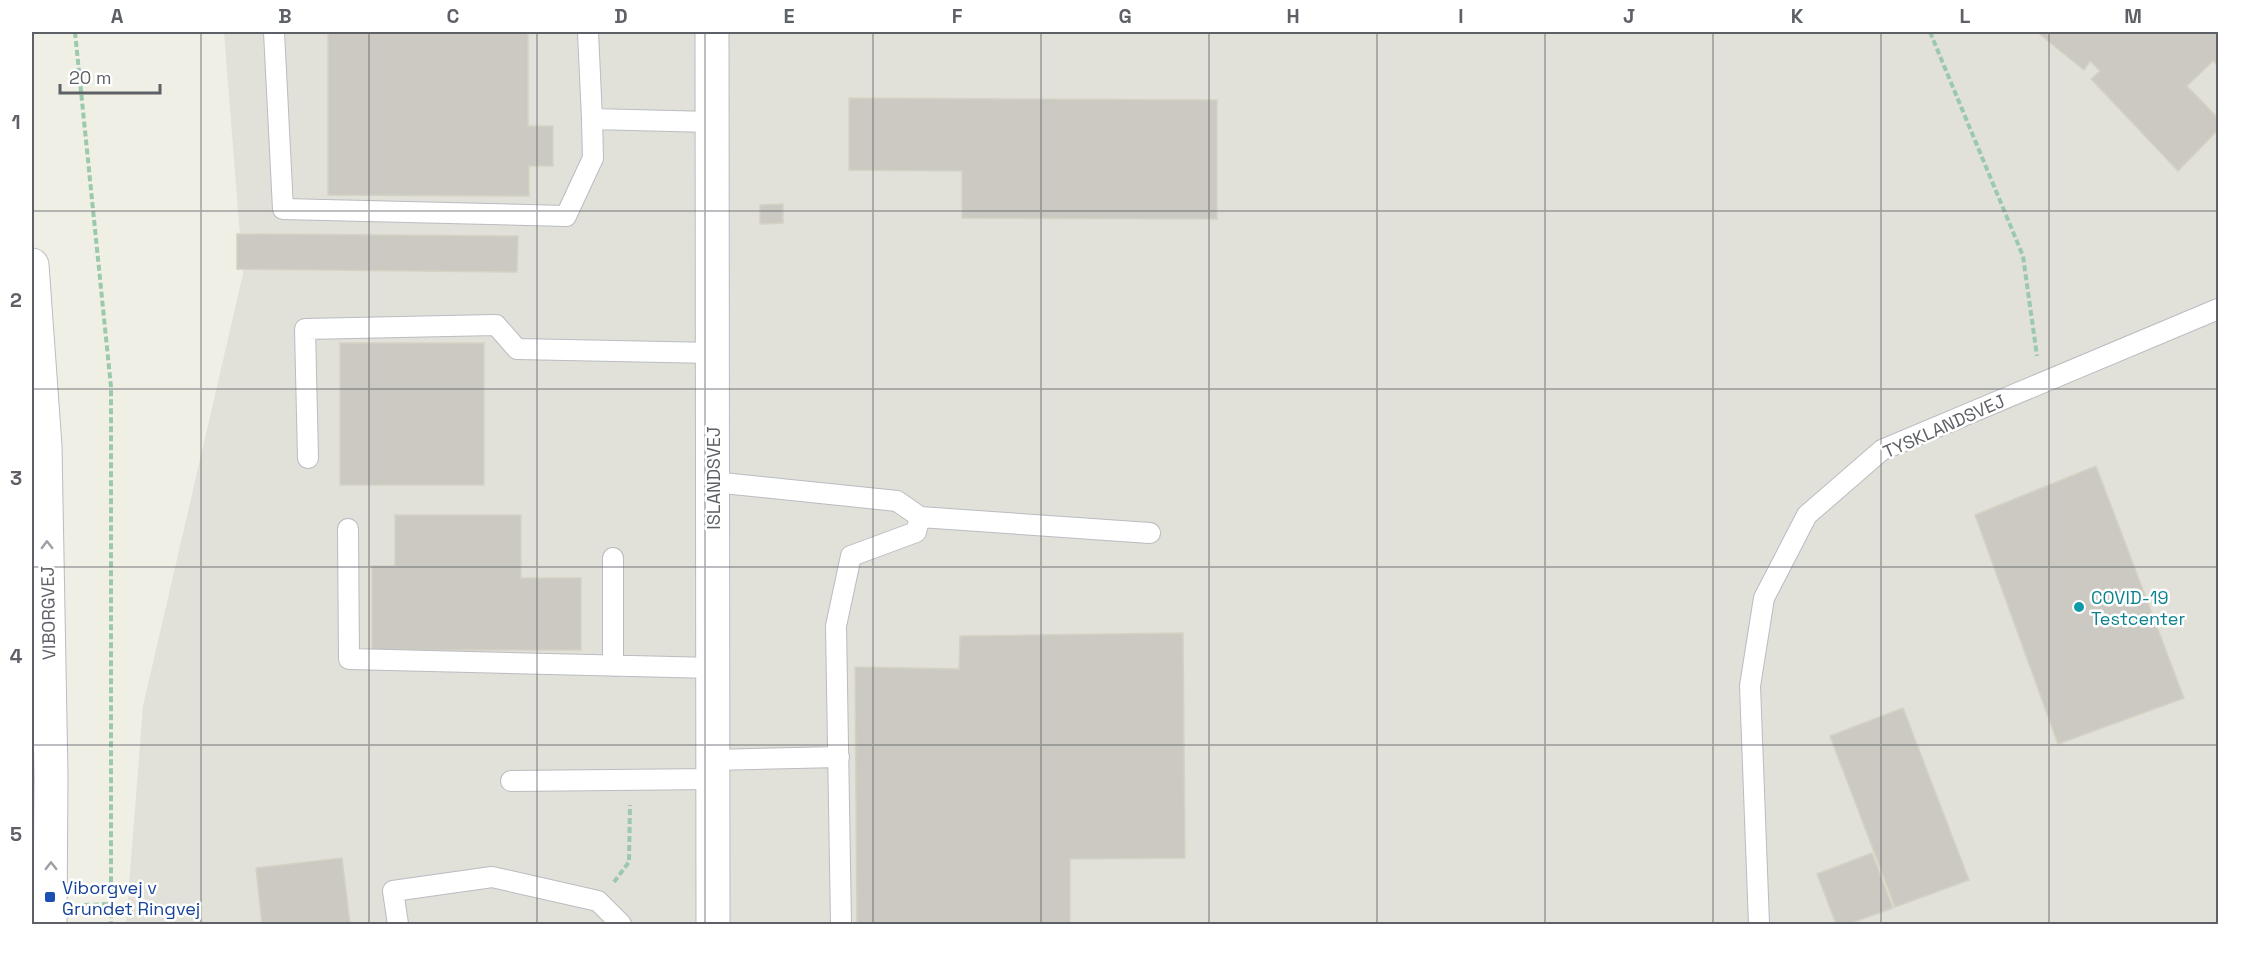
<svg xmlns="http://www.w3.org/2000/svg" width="2250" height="956" font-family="'Space Grotesk',sans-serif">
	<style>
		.industrial { fill: #e1e0d9 }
		.building { fill: #cbc9c2; stroke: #d5d2c3; stroke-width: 1.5 }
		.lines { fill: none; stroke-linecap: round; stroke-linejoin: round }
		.service-casing { stroke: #babcc1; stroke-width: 22 }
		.minor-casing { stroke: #babcc1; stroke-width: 35 }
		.tertiary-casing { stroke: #babcc1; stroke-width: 35 }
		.path { stroke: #9ac9ae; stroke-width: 4; stroke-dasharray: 6 3; stroke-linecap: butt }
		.service { stroke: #fff; stroke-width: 20 }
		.minor { stroke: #fff; stroke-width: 33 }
		.tertiary { stroke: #fff; stroke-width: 33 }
		.oneway { stroke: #9ea0a3 }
		.grid { fill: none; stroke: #5d6066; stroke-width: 1.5; stroke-opacity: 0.55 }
		.culture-dot { fill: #0f9aa8; stroke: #fff; stroke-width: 2 }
		.transit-dot { fill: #1a4fb4; stroke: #fff; stroke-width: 2 }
		.labels { text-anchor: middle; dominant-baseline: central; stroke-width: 5; stroke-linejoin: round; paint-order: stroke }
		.street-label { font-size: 18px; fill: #5d6066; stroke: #fff }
		.culture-label { font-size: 18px; fill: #0d838f; stroke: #fff; text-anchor: start }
		.transit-label { font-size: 18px; fill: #164399; stroke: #fff; text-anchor: start }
		.neatline { fill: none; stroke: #5d6066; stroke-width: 2 }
		.grid-label { font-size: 20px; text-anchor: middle; font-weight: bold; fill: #5d6066 }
	</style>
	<rect width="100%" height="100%" fill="#f0efe5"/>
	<path class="industrial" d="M224,32h1994v892h-2092l17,-218 100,-432z"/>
	<path class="building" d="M328,32h200v94h25v40h-24v30l-201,-1z
		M2037,32h181v34l-5,-5 -26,25 31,32v12l-40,41 -87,-92 9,-8 -10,-10 -6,9z
		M849,98l368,2v119l-255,-1v-47l-113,-1z
		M783,204v19l-23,1v-19z
		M237,234l281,2 -1,36 -280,-3z
		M340,343h144v142h-144z
		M2096,466l88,232 -126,46 -83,-229z
		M395,515h126v63h60v72h-209v-84h23z
		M1183,633l2,225 -115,1v65h-213l-2,-257 104,2 1,-33z
		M1903,708l66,172 -74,27 -65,-171z
		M1872,853l21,55 -45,16h-12l-19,-50z
		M342,858l8,66h-88l-6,-56z"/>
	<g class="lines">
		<defs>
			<path id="service" d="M274,32l9,177 283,7 27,-58 -1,-39 119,3
				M588,32l4,87
				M308,458l-3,-129 191,-4 21,24 196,4
				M713,482l184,19 23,16
				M348,529l1,130 364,9
				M613,666v-108
				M713,760l126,-3
				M511,781l202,-2
				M398,924l-5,-33 99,-14 106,24 23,23
				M841,924l-5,-298 15,-70 65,-24 4,-15 230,16
				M1759,924l-9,-238 14,-88 43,-83 75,-65 336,-141"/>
			<path id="minor" d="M712,32l1,892"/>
			<path id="tertiary" d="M32,265l13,181 6,330 -1,148"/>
		</defs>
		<use href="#service" class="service-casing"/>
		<use href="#minor" class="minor-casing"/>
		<use href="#tertiary" class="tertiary-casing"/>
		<path class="path" d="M75,32l36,355v537
			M1930,32l93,224 14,100
			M614,882l15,-20 1,-57
			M84,905l27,-1
			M2216,924l2,-1"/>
		<use href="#service" class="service"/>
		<use href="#minor" class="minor"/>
		<use href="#tertiary" class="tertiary"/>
	</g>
	<defs><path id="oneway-chevron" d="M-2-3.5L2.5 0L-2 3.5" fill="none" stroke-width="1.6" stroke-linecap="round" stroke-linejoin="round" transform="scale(1.5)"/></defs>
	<g class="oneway">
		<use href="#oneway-chevron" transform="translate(47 545) rotate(-91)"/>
		<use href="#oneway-chevron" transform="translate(51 866) rotate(-90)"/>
	</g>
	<path class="grid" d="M201,32v892M369,32v892M537,32v892M705,32v892M873,32v892M1041,32v892M1209,32v892M1377,32v892M1545,32v892M1713,32v892M1881,32v892M2049,32v892M32,211h2186M32,389h2186M32,567h2186M32,745h2186"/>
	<circle class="culture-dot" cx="2079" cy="607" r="6"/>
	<rect class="transit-dot" x="44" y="891" width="12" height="12" rx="3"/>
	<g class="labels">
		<g class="street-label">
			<text transform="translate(1944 426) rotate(-24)">TYSKLANDSVEJ</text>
			<text transform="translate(713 478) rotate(-90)">ISLANDSVEJ</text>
			<text transform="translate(48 613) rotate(-91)">VIBORGVEJ</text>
		</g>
		<g class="culture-label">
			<text x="2091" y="597">COVID-19<tspan x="2091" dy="21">Testcenter</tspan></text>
		</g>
		<g class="transit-label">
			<text x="62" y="887">Viborgvej v<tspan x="62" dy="21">Grundet Ringvej</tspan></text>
		</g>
	</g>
	<rect width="2250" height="956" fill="none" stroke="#ffffff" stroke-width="66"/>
	<path d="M60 84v9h100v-9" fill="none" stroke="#5d6066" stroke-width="3"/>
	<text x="69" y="84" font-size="18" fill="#5d6066" stroke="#ffffff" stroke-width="4.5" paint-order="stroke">20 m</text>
	<rect x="33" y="33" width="2184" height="890" class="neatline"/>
	<g class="grid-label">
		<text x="117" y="23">A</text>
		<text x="285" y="23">B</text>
		<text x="453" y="23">C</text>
		<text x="621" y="23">D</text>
		<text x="789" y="23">E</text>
		<text x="957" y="23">F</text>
		<text x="1125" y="23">G</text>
		<text x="1293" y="23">H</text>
		<text x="1461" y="23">I</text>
		<text x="1629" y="23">J</text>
		<text x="1797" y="23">K</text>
		<text x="1965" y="23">L</text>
		<text x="2133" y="23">M</text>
		<text x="16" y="129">1</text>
		<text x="16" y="307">2</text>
		<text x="16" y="485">3</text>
		<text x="16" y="663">4</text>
		<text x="16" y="841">5</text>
	</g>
</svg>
